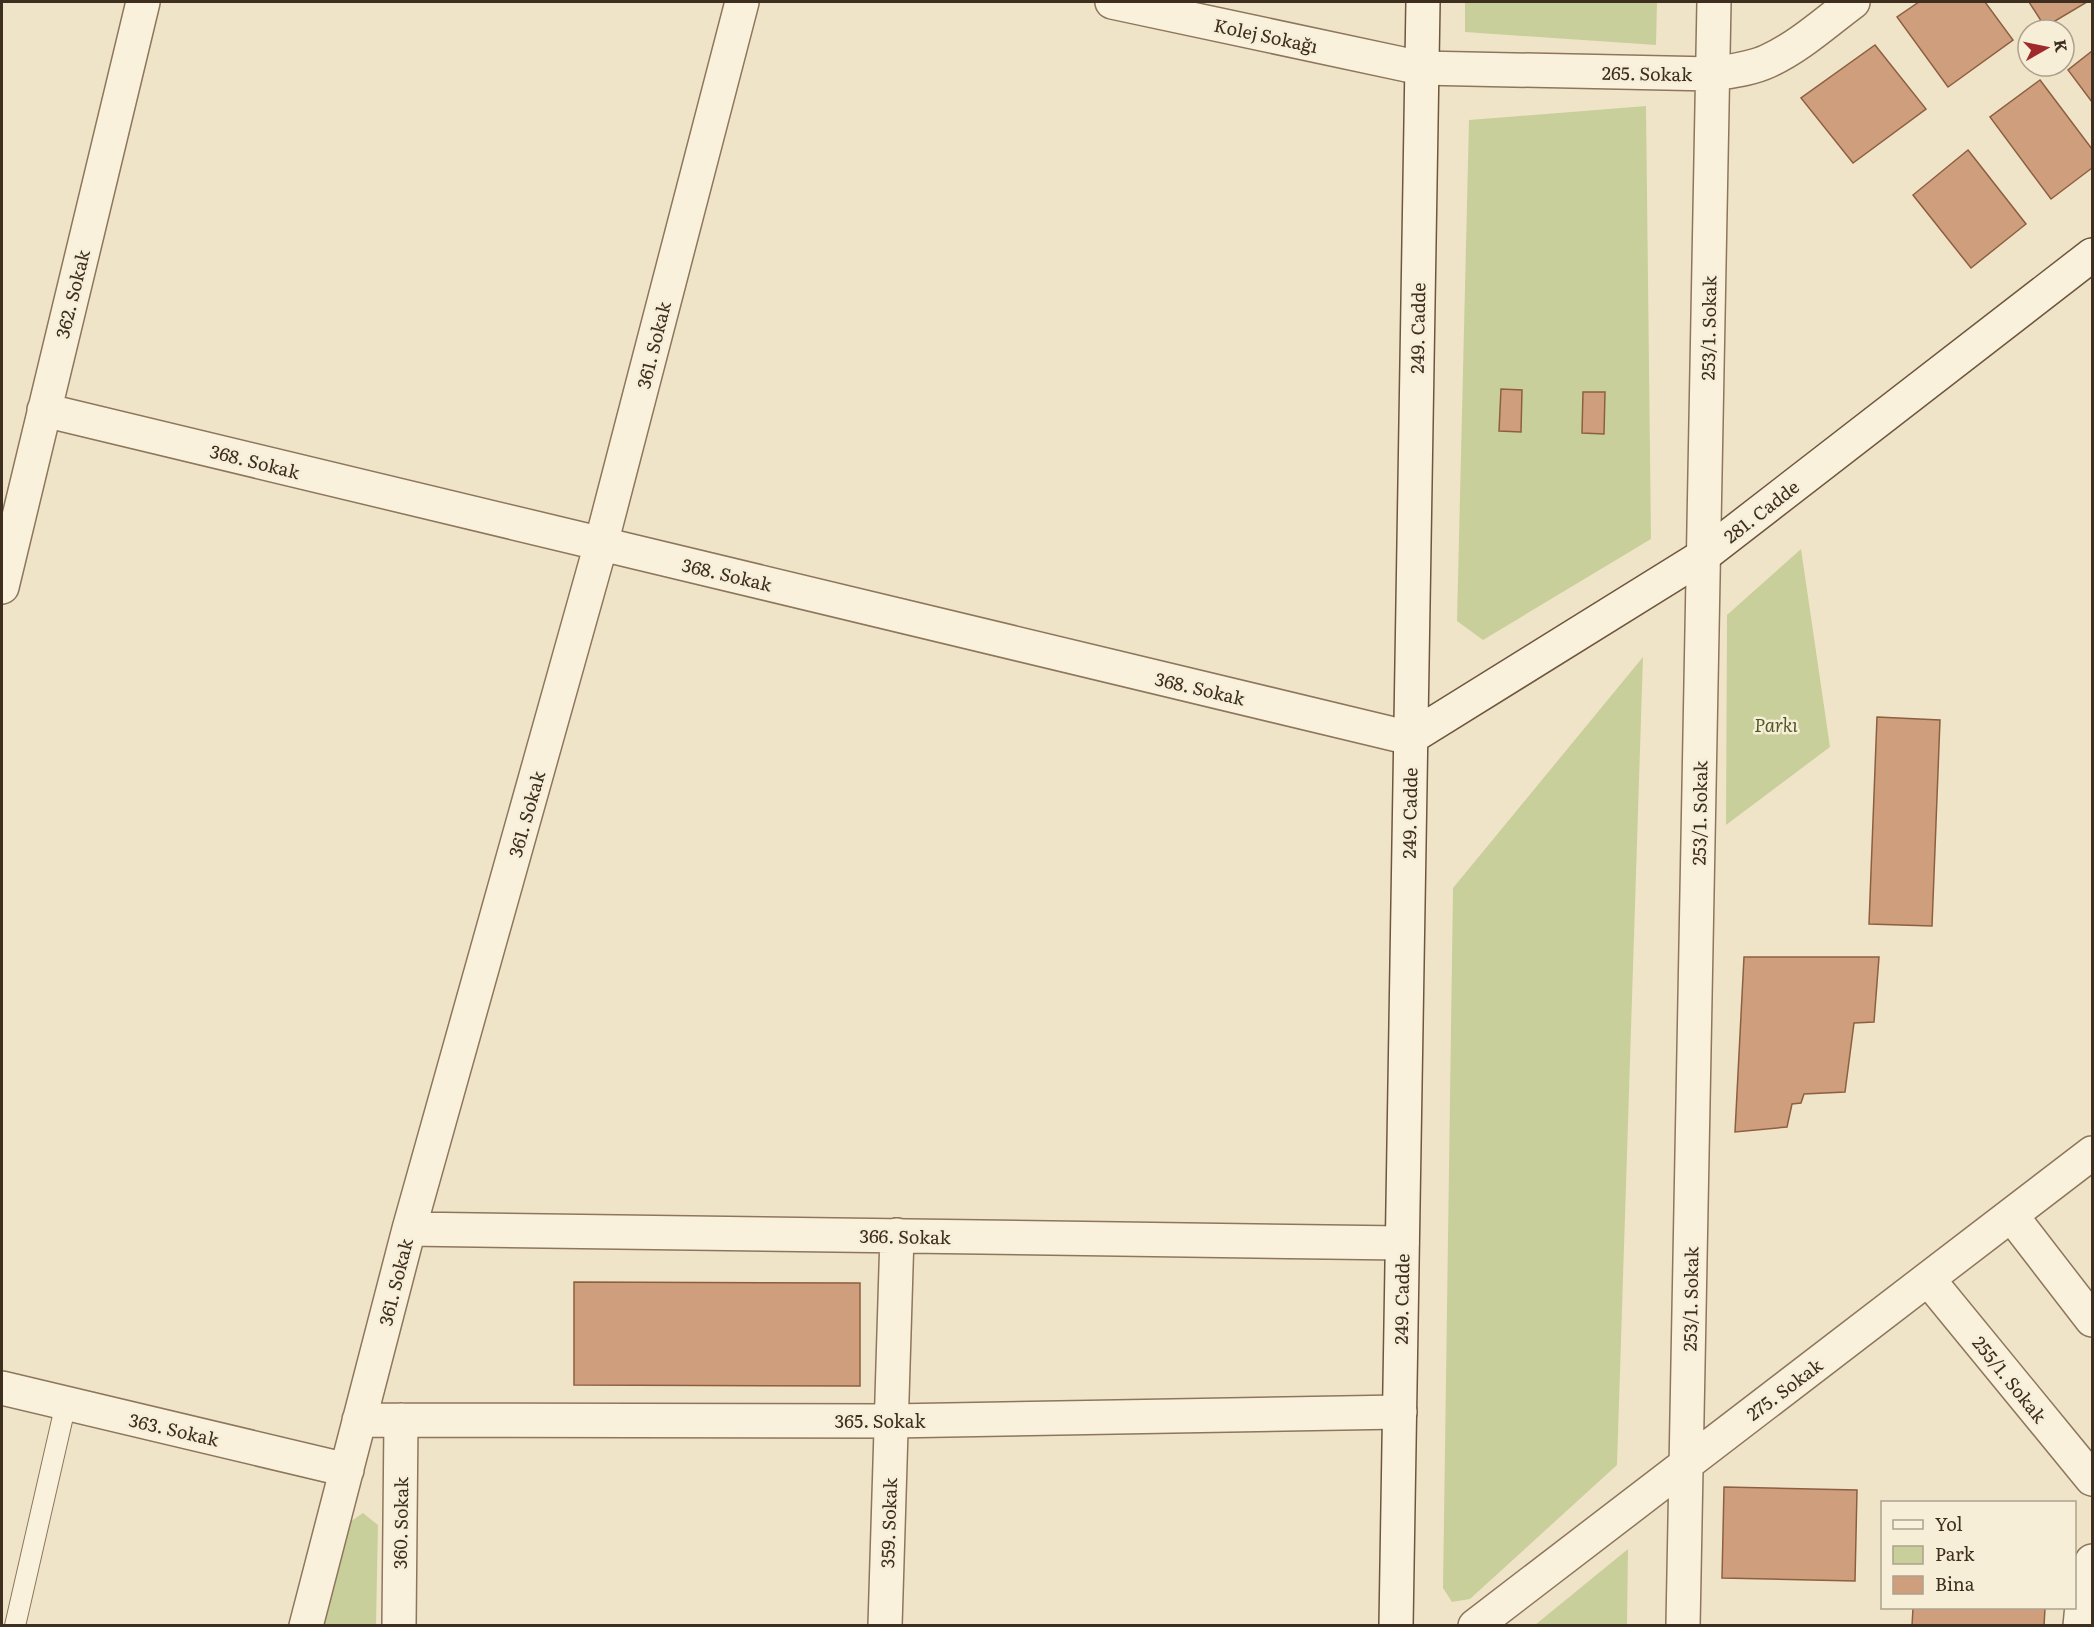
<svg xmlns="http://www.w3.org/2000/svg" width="2094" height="1627" font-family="Literata,serif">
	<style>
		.green { fill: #c9cf9b }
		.building { fill: #cf9f7d; stroke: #8d5f41; stroke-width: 1.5 }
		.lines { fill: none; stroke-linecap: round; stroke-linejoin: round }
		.lane-casing { stroke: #8d765c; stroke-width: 22 }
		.street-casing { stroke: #8d765c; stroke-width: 36 }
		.secondary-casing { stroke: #6f573f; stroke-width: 36 }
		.lane { stroke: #faf1dc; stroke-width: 20 }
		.street { stroke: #faf1dc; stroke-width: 33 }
		.secondary { stroke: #faf1dc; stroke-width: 33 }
		.labels { text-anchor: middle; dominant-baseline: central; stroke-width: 5; stroke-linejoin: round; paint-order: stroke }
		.street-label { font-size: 18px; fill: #3d2e20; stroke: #f7eed8 }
		.park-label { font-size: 18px; font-style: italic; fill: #4d5a26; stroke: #f7eed8 }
	</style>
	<rect width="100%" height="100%" fill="#f0e4c8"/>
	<path class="green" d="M1465,2h192l-1,43 -191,-13z
		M1646,106l5,433 -168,101 -26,-19 12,-501z
		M1801,549l29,198 -104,78 1,-210z
		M1643,657l-26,808 -147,134 -18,3 -9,-14 10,-700z
		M363,1513l15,12 -2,100 -56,1 24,-100z
		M1628,1549l-1,76h-92z"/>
	<path class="building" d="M1919,2h66l28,38 -65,47 -51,-70z
		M2029,2h58l-42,25z
		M1875,45l51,64 -73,54 -52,-65z
		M2092,51v51l-24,-32z
		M2040,80l52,69v19l-41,31 -61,-82z
		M1968,150l58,74 -55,44 -58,-73z
		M1501,389l21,1 -1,42 -22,-1z
		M1583,392h22l-1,42 -22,-1z
		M1877,717l63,3 -8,206 -63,-2z
		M1744,957h135l-5,65 -20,1 -9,69 -41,2 -3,9 -9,1 -5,23 -52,5z
		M574,1282l286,1v103l-286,-1z
		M1724,1487l133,3 -2,91 -133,-3z
		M1913,1608h132l-1,18h-132z"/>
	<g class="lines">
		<defs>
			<path id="lane" d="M15,1626l51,-223"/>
			<path id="street" d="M1112,2l309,66 292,6c18,-3 38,-5 55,-13 31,-14 58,-39 85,-59
				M44,410l1366,328
				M2,587l141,-585
				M2011,1215l81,105
				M409,1229l993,14
				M1928,1279l164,200
				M2,1388l345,82
				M359,1420l533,1 508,-9
				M306,1626l103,-397 192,-685 141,-542
				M399,1626l2,-206
				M885,1626l12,-391
				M1475,1626l617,-473
				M1683,1626l31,-1624
				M2080,1626l3,-31 9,-34"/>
			<path id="secondary" d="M1410,738l293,-182 389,-301
				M1396,1626l27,-1624"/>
		</defs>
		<use href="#lane" class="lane-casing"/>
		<use href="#street" class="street-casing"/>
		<use href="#secondary" class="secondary-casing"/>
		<use href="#lane" class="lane"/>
		<use href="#street" class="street"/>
		<use href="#secondary" class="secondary"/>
	</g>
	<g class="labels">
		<g class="street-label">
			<text transform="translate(1266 35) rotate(12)">Kolej Sokağı</text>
			<text transform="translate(1647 73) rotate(1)">265. Sokak</text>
			<text transform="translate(72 294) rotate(-76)">362. Sokak</text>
			<text transform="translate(1417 328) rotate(-89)">249. Cadde</text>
			<text transform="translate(1708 328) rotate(-89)">253/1. Sokak</text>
			<text transform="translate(653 345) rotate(-76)">361. Sokak</text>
			<text transform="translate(255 461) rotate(14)">368. Sokak</text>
			<text transform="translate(1761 511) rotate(-38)">281. Cadde</text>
			<text transform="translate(727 574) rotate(13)">368. Sokak</text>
			<text transform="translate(1200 688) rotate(13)">368. Sokak</text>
			<text transform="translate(1409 813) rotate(-89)">249. Cadde</text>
			<text transform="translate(1699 813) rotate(-89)">253/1. Sokak</text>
			<text transform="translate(526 814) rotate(-74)">361. Sokak</text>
			<text transform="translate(905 1236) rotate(1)">366. Sokak</text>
			<text transform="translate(395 1282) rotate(-76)">361. Sokak</text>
			<text transform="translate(1401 1299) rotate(-89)">249. Cadde</text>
			<text transform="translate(1690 1299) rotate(-89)">253/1. Sokak</text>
			<text transform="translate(2010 1379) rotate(51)">255/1. Sokak</text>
			<text transform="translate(1784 1389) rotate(-37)">275. Sokak</text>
			<text x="880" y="1420">365. Sokak</text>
			<text transform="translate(174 1429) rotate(13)">363. Sokak</text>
			<text transform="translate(400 1523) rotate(-89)">360. Sokak</text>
			<text transform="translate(888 1523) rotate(-88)">359. Sokak</text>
		</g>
		<g class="park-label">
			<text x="1776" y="724">Parkı</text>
		</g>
	</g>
	<rect width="2094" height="1627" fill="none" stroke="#3d2e20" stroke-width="6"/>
	<rect x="1881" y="1501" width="195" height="108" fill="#f7eed8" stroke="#ada18e" stroke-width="1.5"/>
	<rect x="1893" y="1520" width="30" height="9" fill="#faf1dc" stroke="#ada18e" stroke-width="1.5"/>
	<text x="1935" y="1531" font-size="18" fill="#3d2e20">Yol</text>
	<rect x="1893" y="1546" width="30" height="18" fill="#c9cf9b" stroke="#ada18e" stroke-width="1.5"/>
	<text x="1935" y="1561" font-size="18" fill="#3d2e20">Park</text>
	<rect x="1893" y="1576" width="30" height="18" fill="#cf9f7d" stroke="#ada18e" stroke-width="1.5"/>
	<text x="1935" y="1591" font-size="18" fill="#3d2e20">Bina</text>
	<g transform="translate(2046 48) rotate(81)"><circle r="28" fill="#f7eed8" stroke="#ada18e" stroke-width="1.5"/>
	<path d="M0-4.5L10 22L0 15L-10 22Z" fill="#9e2a2b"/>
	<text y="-9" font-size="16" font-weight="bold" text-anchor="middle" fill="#3d2e20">K</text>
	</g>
</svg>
